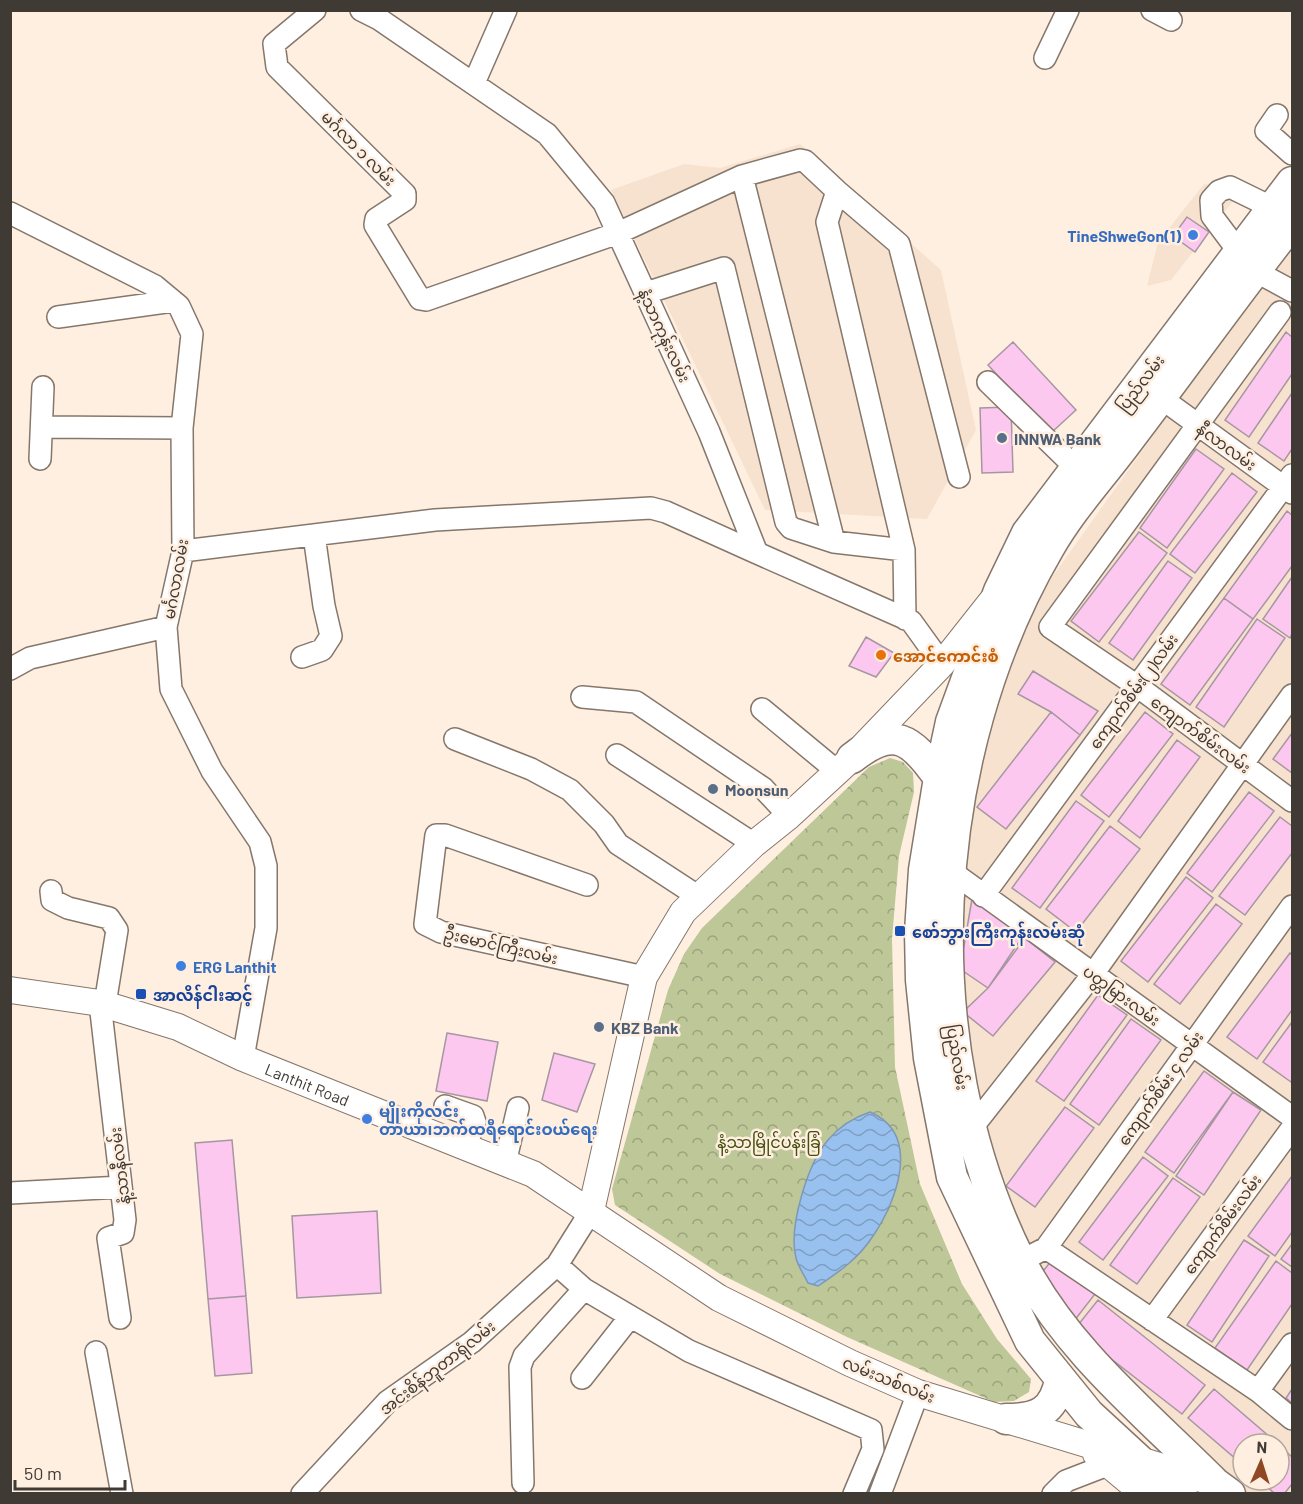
<svg xmlns="http://www.w3.org/2000/svg" width="1303" height="1504" font-family="Barlow,'Noto Sans Myanmar',sans-serif">
	<style>
		.built { fill: #f7e2cf; fill-rule: evenodd }
		.park { fill: url(#park-crowns) }
		.water { fill: url(#water-waves); stroke: #7e98b7; stroke-width: 1.5 }
		.building { fill: #fcc8ef; stroke: #a696a1; stroke-width: 1.5 }
		.lines { fill: none; stroke-linecap: round; stroke-linejoin: round }
		.minor-casing { stroke: #85776b; stroke-width: 24 }
		.major-casing { stroke: #85776b; stroke-width: 28 }
		.highway-casing { stroke: #85776b; stroke-width: 33 }
		.minor { stroke: #fff; stroke-width: 21 }
		.major { stroke: #fff; stroke-width: 26 }
		.highway { stroke: #fff; stroke-width: 30 }
		.shop-dot { fill: #3f7fe0; stroke: #ffefe1; stroke-width: 2 }
		.service-dot { fill: #5c6f8a; stroke: #ffefe1; stroke-width: 2 }
		.food-dot { fill: #e8710a; stroke: #ffefe1; stroke-width: 2 }
		.transit-dot { fill: #1a4fb4; stroke: #ffefe1; stroke-width: 2 }
		.labels { text-anchor: middle; dominant-baseline: central; stroke-width: 5; stroke-linejoin: round; paint-order: stroke }
		.street-label { font-size: 16px; fill: #403a34; stroke: #ffefe1 }
		.shop-label { font-size: 16px; font-weight: bold; fill: #366cbe; stroke: #ffefe1; text-anchor: start }
		.service-label { font-size: 16px; font-weight: bold; fill: #4e5e75; stroke: #ffefe1; text-anchor: start }
		.food-label { font-size: 16px; font-weight: bold; fill: #c56008; stroke: #ffefe1; text-anchor: start }
		.transit-label { font-size: 16px; font-weight: bold; fill: #164399; stroke: #ffefe1; text-anchor: start }
		.park-label { font-size: 16px; fill: #464f0d; stroke: #ffefe1 }
	</style>
	<defs>
		<pattern id="park-crowns" width="20" height="18" patternUnits="userSpaceOnUse" patternTransform="scale(1.5)"><rect width="20" height="18" fill="#bdc797"/><path d="M2 6a3 3 0 1 1 6 0M12 15a3 3 0 1 1 6 0" fill="none" stroke="#9ba37c"/></pattern>
		<pattern id="water-waves" width="16" height="10" patternUnits="userSpaceOnUse" patternTransform="scale(1.5)"><rect width="16" height="10" fill="#99c1ef"/><path d="M0 5q4-4 8 0t8 0" fill="none" stroke="#7e9ec2"/></pattern>
	</defs>
	<rect width="100%" height="100%" fill="#ffefe1"/>
	<path class="built" d="M800,144l141,126 35,160 -49,89 -162,-9 -154,-320 73,-26 36,4z
		M1204,184l38,6 -71,90 -24,6 11,-44z
		M1292,241v1252h-49l-178,-175 -73,-145 -26,-118 -4,-202 40,-185 43,-81zM1243,1444h36v36h-36z"/>
	<path class="park" d="M890,758l13,4 10,11 1,19 -15,64 -7,83 3,128 25,117 42,100 35,55 34,40 -2,13 -15,9 -20,1 -147,-65 -127,-63 -105,-69 -3,-16 56,-199 16,-36 18,-26 167,-161z"/>
	<path class="water" d="M870,1112c52,22 27,89 3,124 -14,22 -34,36 -55,50l-10,-3c-4,-8 -10,-17 -12,-25 -8,-31 12,-95 32,-118 11,-13 27,-23 42,-28z"/>
	<path class="building" d="M1187,217l22,15 -14,20 -22,-16z
		M1286,332l6,5v37l-43,63 -24,-17z
		M1013,342l63,68 -25,23 -63,-68z
		M1292,393v56l-8,12 -26,-18z
		M1011,407l2,65 -31,1 -2,-65z
		M1196,449l28,20 -57,79 -27,-20z
		M1232,473l25,19 -62,81 -25,-19z
		M1287,511l5,4v51l-39,53 -29,-21z
		M1139,532l28,21 -68,89 -28,-21z
		M1168,561l24,17 -59,82 -24,-17z
		M1292,577v57l-2,4 -27,-19z
		M1224,598l29,21 -63,86 -29,-21z
		M1257,619l28,19 -61,89 -28,-20z
		M866,637l28,16 -18,24 -27,-11z
		M1033,671l65,40 -18,24 -29,-23 -33,-18z
		M1051,712l29,23 -74,94 -29,-22z
		M1145,712l28,22 -64,83 -28,-22z
		M1292,733v40l-19,-14z
		M1177,740l23,17 -60,81 -22,-17z
		M1249,792l25,19 -62,81 -25,-19z
		M1076,801l28,20 -64,87 -28,-20z
		M1280,817l12,9v27l-47,62 -26,-19z
		M1110,826l30,23 -64,83 -30,-23z
		M1186,877l27,21 -65,84 -27,-21z
		M972,899l53,34 -37,55 -28,-19z
		M1216,904l26,20 -62,80 -26,-20z
		M1025,938l30,24 -62,74 -30,-24 25,-24z
		M1290,953l2,2v55l-35,49 -30,-22z
		M1098,995l29,20 -63,86 -28,-20z
		M1131,1019l30,21 -62,85 -29,-21z
		M1292,1022v58l-1,2 -28,-20z
		M447,1033l51,9 -11,59 -51,-10z
		M554,1053l41,11 -18,48 -35,-12z
		M1204,1071l29,21 -59,81 -29,-21z
		M1233,1092l28,18 -57,85 -28,-19z
		M1065,1107l29,21 -59,79 -29,-21z
		M232,1140l14,156 -38,3 -13,-156z
		M1143,1157l25,19 -65,84 -24,-18z
		M1292,1176v56l-17,24 -27,-20z
		M1173,1178l27,19 -63,87 -27,-19z
		M377,1211l4,82 -84,5 -5,-82z
		M1244,1240l25,16 -57,86 -25,-17z
		M1292,1244v23l-11,-8z
		M1052,1260l43,34 -21,27 -34,-46z
		M1276,1261l16,12v31l-45,66 -32,-22z
		M246,1296l6,77 -37,3 -7,-77z
		M1098,1300l107,85 -23,29 -108,-84z
		M1214,1389l64,55h-35v21l-55,-47z
		M1292,1389v14l-6,-5z
		M1279,1445l13,12v27l-8,10h-9l-15,-14h19z"/>
	<g class="lines">
		<defs>
			<path id="minor" d="M315,10l-41,34 3,23 128,127v6l-29,19 -1,6 45,74 6,1 192,-67 124,-57
				M361,10l18,9 168,115 57,69 105,229 48,121 154,68 31,43
				M1152,10l19,10
				M1045,58l23,-48
				M474,83l32,-73
				M1277,115l-11,16 26,23
				M837,191l62,53 60,233
				M10,213l145,73 24,20 13,28 -10,94 1,123 -17,76 5,62 41,82 48,71 6,24v62l-23,130
				M1239,252l-27,-36 -1,-16 8,-9 11,-4 43,21
				M1255,271l37,20
				M646,293l78,-25 62,254 5,6 43,14
				M1280,312l-230,315 87,59 155,115
				M58,317l115,-16
				M988,382l88,86
				M1150,390l142,103
				M42,427l140,1
				M40,459l3,-72
				M904,550l-70,-8 -92,-366 58,-16 5,1 32,30 -10,31 77,328 1,69
				M183,551l252,-31 216,-12 15,4 91,41
				M302,657l20,-7 9,-14 -7,-30 -10,-71
				M10,669l20,-11 136,-31
				M582,697l54,5 127,86 26,28
				M762,709l76,63
				M455,739l76,30 39,21 34,34 14,20 81,53
				M617,755l137,89
				M952,872l340,245
				M587,885l-142,-50h-9l-11,89 16,8 203,45
				M51,891l1,9 16,8 41,10 8,12 -12,74
				M983,896l309,-421
				M100,1003l25,217 -2,13 -15,5 12,80
				M445,1106l28,10 2,6 -10,25
				M971,1129l122,-155 199,-279
				M505,1163l13,-55
				M10,1193l111,-6
				M1046,1248l212,143 34,28
				M1021,1261l25,-13 246,-342
				M557,1265l27,24
				M1152,1320l140,-192
				M96,1352l26,142
				M582,1378l48,-61
				M1258,1391l34,-47
				M523,1483l-3,-116 4,-11 60,-67 105,62 182,79 2,19 -19,45
				M302,1494l86,-93 84,-59 85,-77 34,-54
				M880,1494l38,-101
				M1053,1494l13,-13 44,-17"/>
			<g id="major">
				<path id="s1" d="M10,990l90,13 78,24 65,31 290,116 186,124 131,65 68,30 297,90"/>
				<path d="M591,1211l53,-234 39,-65 71,-68 35,-28 63,-58 90,-94 49,-62"/>
				<path d="M1096,1454l48,40"/>
			</g>
			<path id="highway" d="M852,758c42,-33 59,-20 87,20
				M1006,1419c31,0 48,-7 54,-39
				M1182,1494l-42,-33 -51,-47 -59,-73 -78,-164 -23,-119 -8,-78 -1,-48 4,-62 15,-92 12,-56 48,-131 28,-58 265,-351
				M1230,1494l-15,-11c-69,-69 -150,-134 -195,-223 -108,-215 -92,-505 29,-712 22,-39 55,-74 82,-111 54,-71 106,-144 161,-214"/>
		</defs>
		<use href="#minor" class="minor-casing"/>
		<use href="#major" class="major-casing"/>
		<use href="#highway" class="highway-casing"/>
		<use href="#minor" class="minor"/>
		<use href="#major" class="major"/>
		<use href="#highway" class="highway"/>
	</g>
	<g class="shop-dot">
		<circle cx="1193" cy="235" r="6"/>
		<circle cx="181" cy="966" r="6"/>
		<circle cx="367" cy="1119" r="6"/>
	</g>
	<g class="service-dot">
		<circle cx="1002" cy="438" r="6"/>
		<circle cx="713" cy="789" r="6"/>
		<circle cx="599" cy="1027" r="6"/>
	</g>
	<circle class="food-dot" cx="881" cy="655" r="6"/>
	<g class="transit-dot">
		<rect x="894" y="925" width="12" height="12" rx="3"/>
		<rect x="135" y="988" width="12" height="12" rx="3"/>
	</g>
	<g class="labels">
		<g class="street-label">
			<text transform="translate(359 148) rotate(45)">မင်္ဂလာ ၁ လမ်း</text>
			<text transform="translate(665 335) rotate(65)">နံ့သာကုန်းလမ်း</text>
			<text transform="translate(1140 383) rotate(-53)">ပြည်လမ်း</text>
			<text transform="translate(1227 446) rotate(36)">နီလာလမ်း</text>
			<text transform="translate(175 579) rotate(-80)">မင်္ဂလာလမ်း</text>
			<text transform="translate(1133 691) rotate(-54)">ကျောက်စိမ်း(၂)လမ်း</text>
			<text transform="translate(1201 734) rotate(36)">ကျောက်စိမ်းလမ်း</text>
			<text transform="translate(501 945) rotate(13)">ဦးမောင်ကြီးလမ်း</text>
			<text transform="translate(1122 995) rotate(36)">ပတ္တမြားလမ်း</text>
			<text transform="translate(958 1057) rotate(81)">ပြည်လမ်း</text>
			<text stroke="none"><textPath href="#s1" startOffset="314">Lanthit Road</textPath></text>
			<text transform="translate(1160 1088) rotate(-55)">ကျောက်စိမ်း ၄ လမ်း</text>
			<text transform="translate(119 1166) rotate(-97)">နံ့သာနီလမ်း</text>
			<text transform="translate(1222 1224) rotate(-54)">ကျောက်စိမ်းလမ်း</text>
			<text transform="translate(437 1367) rotate(-38)">အင်းစိန်ဘူတာရုံလမ်း</text>
			<text transform="translate(889 1379) rotate(22)">လမ်းသစ်လမ်း</text>
		</g>
		<g class="shop-label">
			<text x="1181" y="235" text-anchor="end">TineShweGon(1)</text>
			<text x="193" y="966">ERG Lanthit</text>
			<text x="379" y="1110">မျိုးကိုလင်း<tspan x="379" dy="18">တာယာ၊ဘက်ထရီရောင်းဝယ်ရေး</tspan></text>
		</g>
		<g class="service-label">
			<text x="1014" y="438">INNWA Bank</text>
			<text x="725" y="789">Moonsun</text>
			<text x="611" y="1027">KBZ Bank</text>
		</g>
		<g class="food-label">
			<text x="893" y="655">အောင်ကောင်းစံ</text>
		</g>
		<g class="transit-label">
			<text x="912" y="931">စော်ဘွားကြီးကုန်းလမ်းဆုံ</text>
			<text x="153" y="994">အာလိန်ငါးဆင့်</text>
		</g>
		<g class="park-label">
			<text x="769" y="1141">နံ့သာမြိုင်ပန်းခြံ</text>
		</g>
	</g>
	<rect width="1303" height="1504" fill="none" stroke="#403a34" stroke-width="24"/>
	<g transform="translate(1261 1462) rotate(3)"><circle r="28" fill="#ffefe1" stroke="#b3a79c" stroke-width="1.5"/>
	<path d="M0-4.5L10 22L0 15L-10 22Z" fill="#8f4724"/>
	<text y="-9" font-size="16" font-weight="bold" text-anchor="middle" fill="#403a34">N</text>
	</g>
	<path d="M15 1480v9h110v-9" fill="none" stroke="#403a34" stroke-width="3"/>
	<text x="24" y="1480" font-size="18" fill="#403a34" stroke="#ffefe1" stroke-width="4.5" paint-order="stroke">50 m</text>
</svg>
